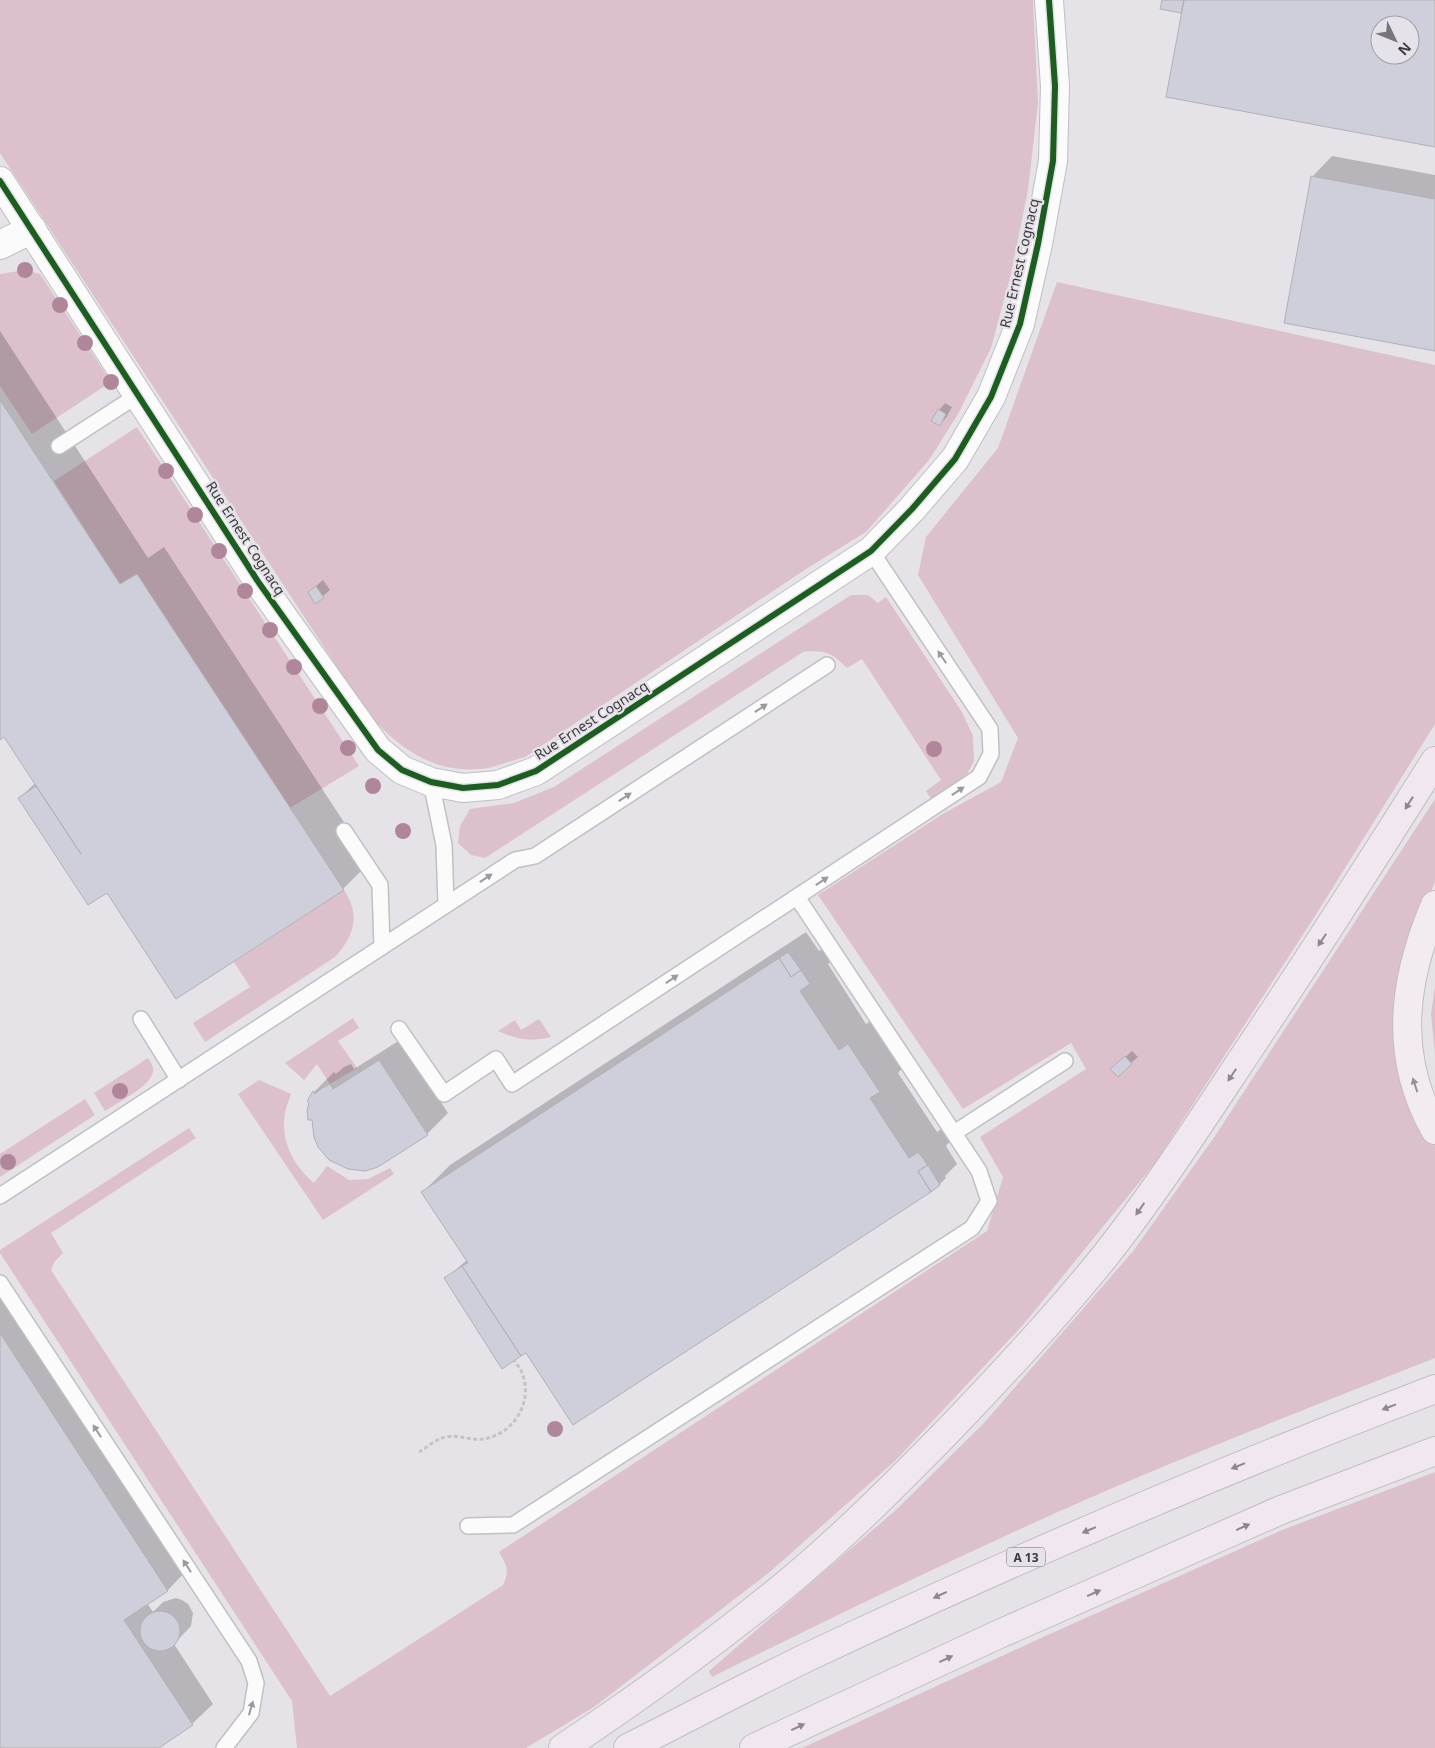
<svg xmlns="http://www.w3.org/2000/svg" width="1435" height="1748" font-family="'Noto Sans',sans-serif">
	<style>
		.green { fill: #dcc1cc }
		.shadow { fill: #0003 }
		.building { fill: #cecfdb; stroke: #b1b0b4; fill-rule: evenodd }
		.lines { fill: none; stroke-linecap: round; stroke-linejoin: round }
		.service-casing { stroke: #c0bfc2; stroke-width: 18 }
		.minor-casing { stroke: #c0bfc2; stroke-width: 30 }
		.trunk-casing { stroke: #c0bec1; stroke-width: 30 }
		.motorway-casing { stroke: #c0bec1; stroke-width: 30 }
		.path { stroke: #c4c3c5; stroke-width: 3; stroke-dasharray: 4 2.5; stroke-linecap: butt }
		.service { stroke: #fbfbfc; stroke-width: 15 }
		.minor { stroke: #fbfbfc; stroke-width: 28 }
		.trunk { stroke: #f2ebf2; stroke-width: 28 }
		.motorway { stroke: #f1e7f0; stroke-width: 28 }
		.cycleway-casing { stroke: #e5e2e9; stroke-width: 9 }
		.cycleway { stroke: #1b5e20; stroke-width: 6 }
		.tree { fill: #b0879a }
		.oneway { fill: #9c9a9c }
		.oneway2 { fill: #8d888e }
		.oneway3 { fill: #979298 }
		.labels { text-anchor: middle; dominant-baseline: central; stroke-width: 4.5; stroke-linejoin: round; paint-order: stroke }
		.shield { fill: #e5e2e9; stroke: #6f6c71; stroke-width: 1 }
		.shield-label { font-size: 12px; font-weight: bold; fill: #3c3a3d }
		.street-label { font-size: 14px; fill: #3c3a3d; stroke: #e5e2e9 }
	</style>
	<rect width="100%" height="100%" fill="#e5e3e8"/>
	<path class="green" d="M0,0h1033l5,103 -10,87 -17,84 -20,74 -33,66 -29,46 -63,72 -60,37 -281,188c-12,3 -24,8 -37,11 -51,8 -87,-18 -120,-54l-368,-561z
		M25,270l15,4 71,108 -79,52 -32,-48v-112z
		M1057,282l378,83v359l-120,192 -160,247 -132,162 -127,135 -125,111 -177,136 -68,41h-229l-5,-47 -292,-448v-3l189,-122 7,10 -145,95 12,20 -8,8 -4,9 279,426 173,-111c7,-15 4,-19 -4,-33l488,-321 16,-54 -23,-40 106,-68 -15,-26 -108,66 -145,-214 123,-80 60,-33 17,-44 -100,-163 8,-38 72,-89z
		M137,427l222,339 -69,42 -153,-234 -17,10 -66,-103z
		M851,595h17l10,8 8,-6 76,115 11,24 1,25 -9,17 -33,22 -6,-9 15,-11 -79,-121 -15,9c-16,-16 -22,-18 -44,-16l-318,206 -14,-3 -13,-12 2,-17 10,-17 44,-6 40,-16z
		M1435,799v83l-20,48 -17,63 33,148 4,5v212c-126,50 -252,98 -375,153 -118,53 -233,109 -348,166l-3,-6 188,-162 87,-86 150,-173 81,-114z
		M344,890c17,26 10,46 -9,67l-130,85 -12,-19 57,-36 -16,-25z
		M1435,986v68l-4,-40z
		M353,1018l6,10 -21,13 19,27 -27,16 -13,-20 -13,16 -19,-17z
		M539,1019l12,18c-22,5 -32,3 -53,-6l17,-11 6,10z
		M148,1058c3,5 6,8 5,14 -2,14 -36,31 -48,39l-11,-18z
		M259,1080l32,14c-2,6 -5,13 -6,19 -5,28 9,53 29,70l13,-17 22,14 19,-1 22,-11 4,6 -71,46 -85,-126z
		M85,1099l10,16 -95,62v-23z
		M1435,1472v276h-633l239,-110 241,-108z"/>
	<path class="shadow" d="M1332,156l103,19v175l-123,-173z
		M0,331l148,227 16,-11 206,315 -27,27 -236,2 -87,-93 16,-16 -31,-47 -5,3z
		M945,403l7,4 -6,11 -6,6 -1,-14z
		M323,580l7,10 -14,12 -7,-10z
		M806,932l13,19 9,-7 8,12 -8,8 38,60 10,-6 30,46 -8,9 39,59 9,-7 8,12 -8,9 11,18 -12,12 1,2 -6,6 -367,239 -46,-72 -82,-72 22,-19 -44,-68 27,-27z
		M400,1040l48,73 -21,21 -118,-33 5,-9 20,-20 2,2 8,-7 7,-3 3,5z
		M1132,1051l6,6 -7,6h-12z
		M0,1281l188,288 -20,21 -21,13 6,9 10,-10 13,-4 6,2 6,4 5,9 -2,13 -17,18 39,60 -21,20 -36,24h-156z"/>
	<path class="building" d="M1162,0h22l-3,13 -21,-4z
		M1184,0h251v147l-269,-50zM1380,25h30v30h-30z
		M1311,176l124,23v152l-151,-28z
		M0,400l120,184 17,-10 207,316 -168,109 -69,-106 -19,12 -70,-107 18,-12 45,68 -77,-117 -4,3z
		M938,409l8,5 -6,12 -9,-5z
		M316,586l8,12 -9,6 -7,-12z
		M788,952l13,18 -10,7 -12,-19z
		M779,958l12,19 10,-7 9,14 -10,7 39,59 9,-6 32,48 -10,6 39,60 9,-6 10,13 -10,6 13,21 -358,233 -47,-72 -5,3 -59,-90 6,-3 -47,-71z
		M1125,1056l7,8 -14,13 -8,-8z
		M379,1060l49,75 -50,32 -13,4 -17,-2 -19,-9 -11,-13 -4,-10 -2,-17h-4l-1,-9 2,-9 -2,-1 6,-10 2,3 7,-6 8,-4 3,5z
		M928,1165l12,20 -9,7 -13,-21z
		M462,1266l59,90 -19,13 -58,-91z
		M0,1333l168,258 -44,29 69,105 -34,23h-159z
		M140 1631a20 20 0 1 1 40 0a20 20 0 1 1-40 0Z"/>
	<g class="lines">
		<defs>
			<path id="service" d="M59,446l79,-51
				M431,782l13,63 2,60
				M344,831l36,54 2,62
				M141,1019l38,61
				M399,1029l45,65 52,-35 16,25 467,-307 12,-23 -1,-25 -119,-178
				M954,1133l111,-72
				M0,1196l515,-336 20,-4 292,-191
				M0,1283l249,378 7,22 -5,30 -27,35
				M468,1526l45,-1 459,-297 17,-27 -10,-30 -182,-274"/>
			<path id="minor" d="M0,181l259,402 119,167 24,20 29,12 32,6 35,-3 38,-14 335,-220 41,-42 43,-50 36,-62 29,-73 18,-80 15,-83 2,-75 -6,-86
				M0,245l32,-16"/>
			<path id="trunk" d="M1435,905c-32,76 -42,150 0,225"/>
			<path id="motorway" d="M563,1748c71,-47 139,-96 205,-149 63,-50 120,-107 176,-164 56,-58 111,-117 161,-179 48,-61 91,-127 134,-192 67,-100 132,-201 196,-303
				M628,1748c62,-31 123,-64 186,-94 204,-96 410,-185 621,-265
				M754,1748l243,-113 284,-125 154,-59"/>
		</defs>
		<use href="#service" class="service-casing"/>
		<use href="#minor" class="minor-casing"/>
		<use href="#trunk" class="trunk-casing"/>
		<use href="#motorway" class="motorway-casing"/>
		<path class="path" d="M419,1452c7,-4 15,-11 23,-14 14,-5 27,3 41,1 30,-4 51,-37 39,-66 -1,-4 -5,-8 -8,-13"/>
		<use href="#service" class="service"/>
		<use href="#minor" class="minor"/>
		<use href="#trunk" class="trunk"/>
		<use href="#motorway" class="motorway"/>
		<defs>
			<path id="cycleway" d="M0,181l259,402 119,167 24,20 29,12 32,6 35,-3 38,-14 335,-220 41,-42 43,-50 36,-62 29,-73 18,-80 15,-83 2,-75 -6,-86"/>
		</defs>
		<use href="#cycleway" class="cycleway-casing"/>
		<use href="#cycleway" class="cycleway"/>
	</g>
	<g class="tree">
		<circle cx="25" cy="270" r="8"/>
		<circle cx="60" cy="305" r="8"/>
		<circle cx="85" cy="343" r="8"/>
		<circle cx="111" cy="382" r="8"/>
		<circle cx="166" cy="471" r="8"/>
		<circle cx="195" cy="515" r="8"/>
		<circle cx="219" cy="551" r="8"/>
		<circle cx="245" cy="591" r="8"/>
		<circle cx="270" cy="630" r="8"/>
		<circle cx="294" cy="667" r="8"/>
		<circle cx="320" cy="706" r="8"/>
		<circle cx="348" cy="748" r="8"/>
		<circle cx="934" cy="749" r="8"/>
		<circle cx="373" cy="786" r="8"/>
		<circle cx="403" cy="831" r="8"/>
		<circle cx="120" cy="1091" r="8"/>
		<circle cx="8" cy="1162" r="8"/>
		<circle cx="555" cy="1429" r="8"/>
	</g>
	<defs><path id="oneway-solid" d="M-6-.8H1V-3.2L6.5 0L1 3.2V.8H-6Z" transform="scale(1.25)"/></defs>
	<g class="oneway">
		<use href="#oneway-solid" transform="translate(942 657) rotate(-124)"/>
		<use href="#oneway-solid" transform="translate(761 708) rotate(-33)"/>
		<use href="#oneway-solid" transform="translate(958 791) rotate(-34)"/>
		<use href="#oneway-solid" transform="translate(625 797) rotate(-33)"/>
		<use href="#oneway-solid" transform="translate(486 878) rotate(-34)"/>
		<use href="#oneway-solid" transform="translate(822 881) rotate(-33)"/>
		<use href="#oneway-solid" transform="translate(672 979) rotate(-34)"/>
		<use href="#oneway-solid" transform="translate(97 1431) rotate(-123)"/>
		<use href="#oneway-solid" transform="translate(187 1566) rotate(-123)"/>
		<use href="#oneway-solid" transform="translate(251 1708) rotate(-74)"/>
	</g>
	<g class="oneway2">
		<use href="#oneway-solid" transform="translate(1409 803) rotate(122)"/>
		<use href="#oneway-solid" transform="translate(1322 940) rotate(124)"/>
		<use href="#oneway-solid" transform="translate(1232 1075) rotate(124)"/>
		<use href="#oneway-solid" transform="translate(1140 1209) rotate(125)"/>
		<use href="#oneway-solid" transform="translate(1389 1407) rotate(159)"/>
		<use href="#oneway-solid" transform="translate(1238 1466) rotate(158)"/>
		<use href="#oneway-solid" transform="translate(1243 1527) rotate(-24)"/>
		<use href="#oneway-solid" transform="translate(1089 1530) rotate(157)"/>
		<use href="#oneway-solid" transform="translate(1094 1593) rotate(-24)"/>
		<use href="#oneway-solid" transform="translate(940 1595) rotate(155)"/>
		<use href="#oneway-solid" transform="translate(946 1659) rotate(-25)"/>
		<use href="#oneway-solid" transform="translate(798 1727) rotate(-25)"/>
	</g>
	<use class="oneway3" href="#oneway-solid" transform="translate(1415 1085) rotate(-108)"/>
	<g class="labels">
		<rect class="shield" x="1007" y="1547.5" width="38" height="19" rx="4"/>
		<g class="shield-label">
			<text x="1026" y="1557">A 13</text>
		</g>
		<g class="street-label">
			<text transform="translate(1019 263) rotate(-77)">Rue Ernest Cognacq</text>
			<text transform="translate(246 538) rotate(57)">Rue Ernest Cognacq</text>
			<text transform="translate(591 720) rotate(-33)">Rue Ernest Cognacq</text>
		</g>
	</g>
	<g transform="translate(1395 40) rotate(133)"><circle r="24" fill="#e5e2e9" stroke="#a19fa4"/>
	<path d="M0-4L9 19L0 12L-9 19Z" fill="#777579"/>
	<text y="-8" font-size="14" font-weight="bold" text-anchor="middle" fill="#3c3a3d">N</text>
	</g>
</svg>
